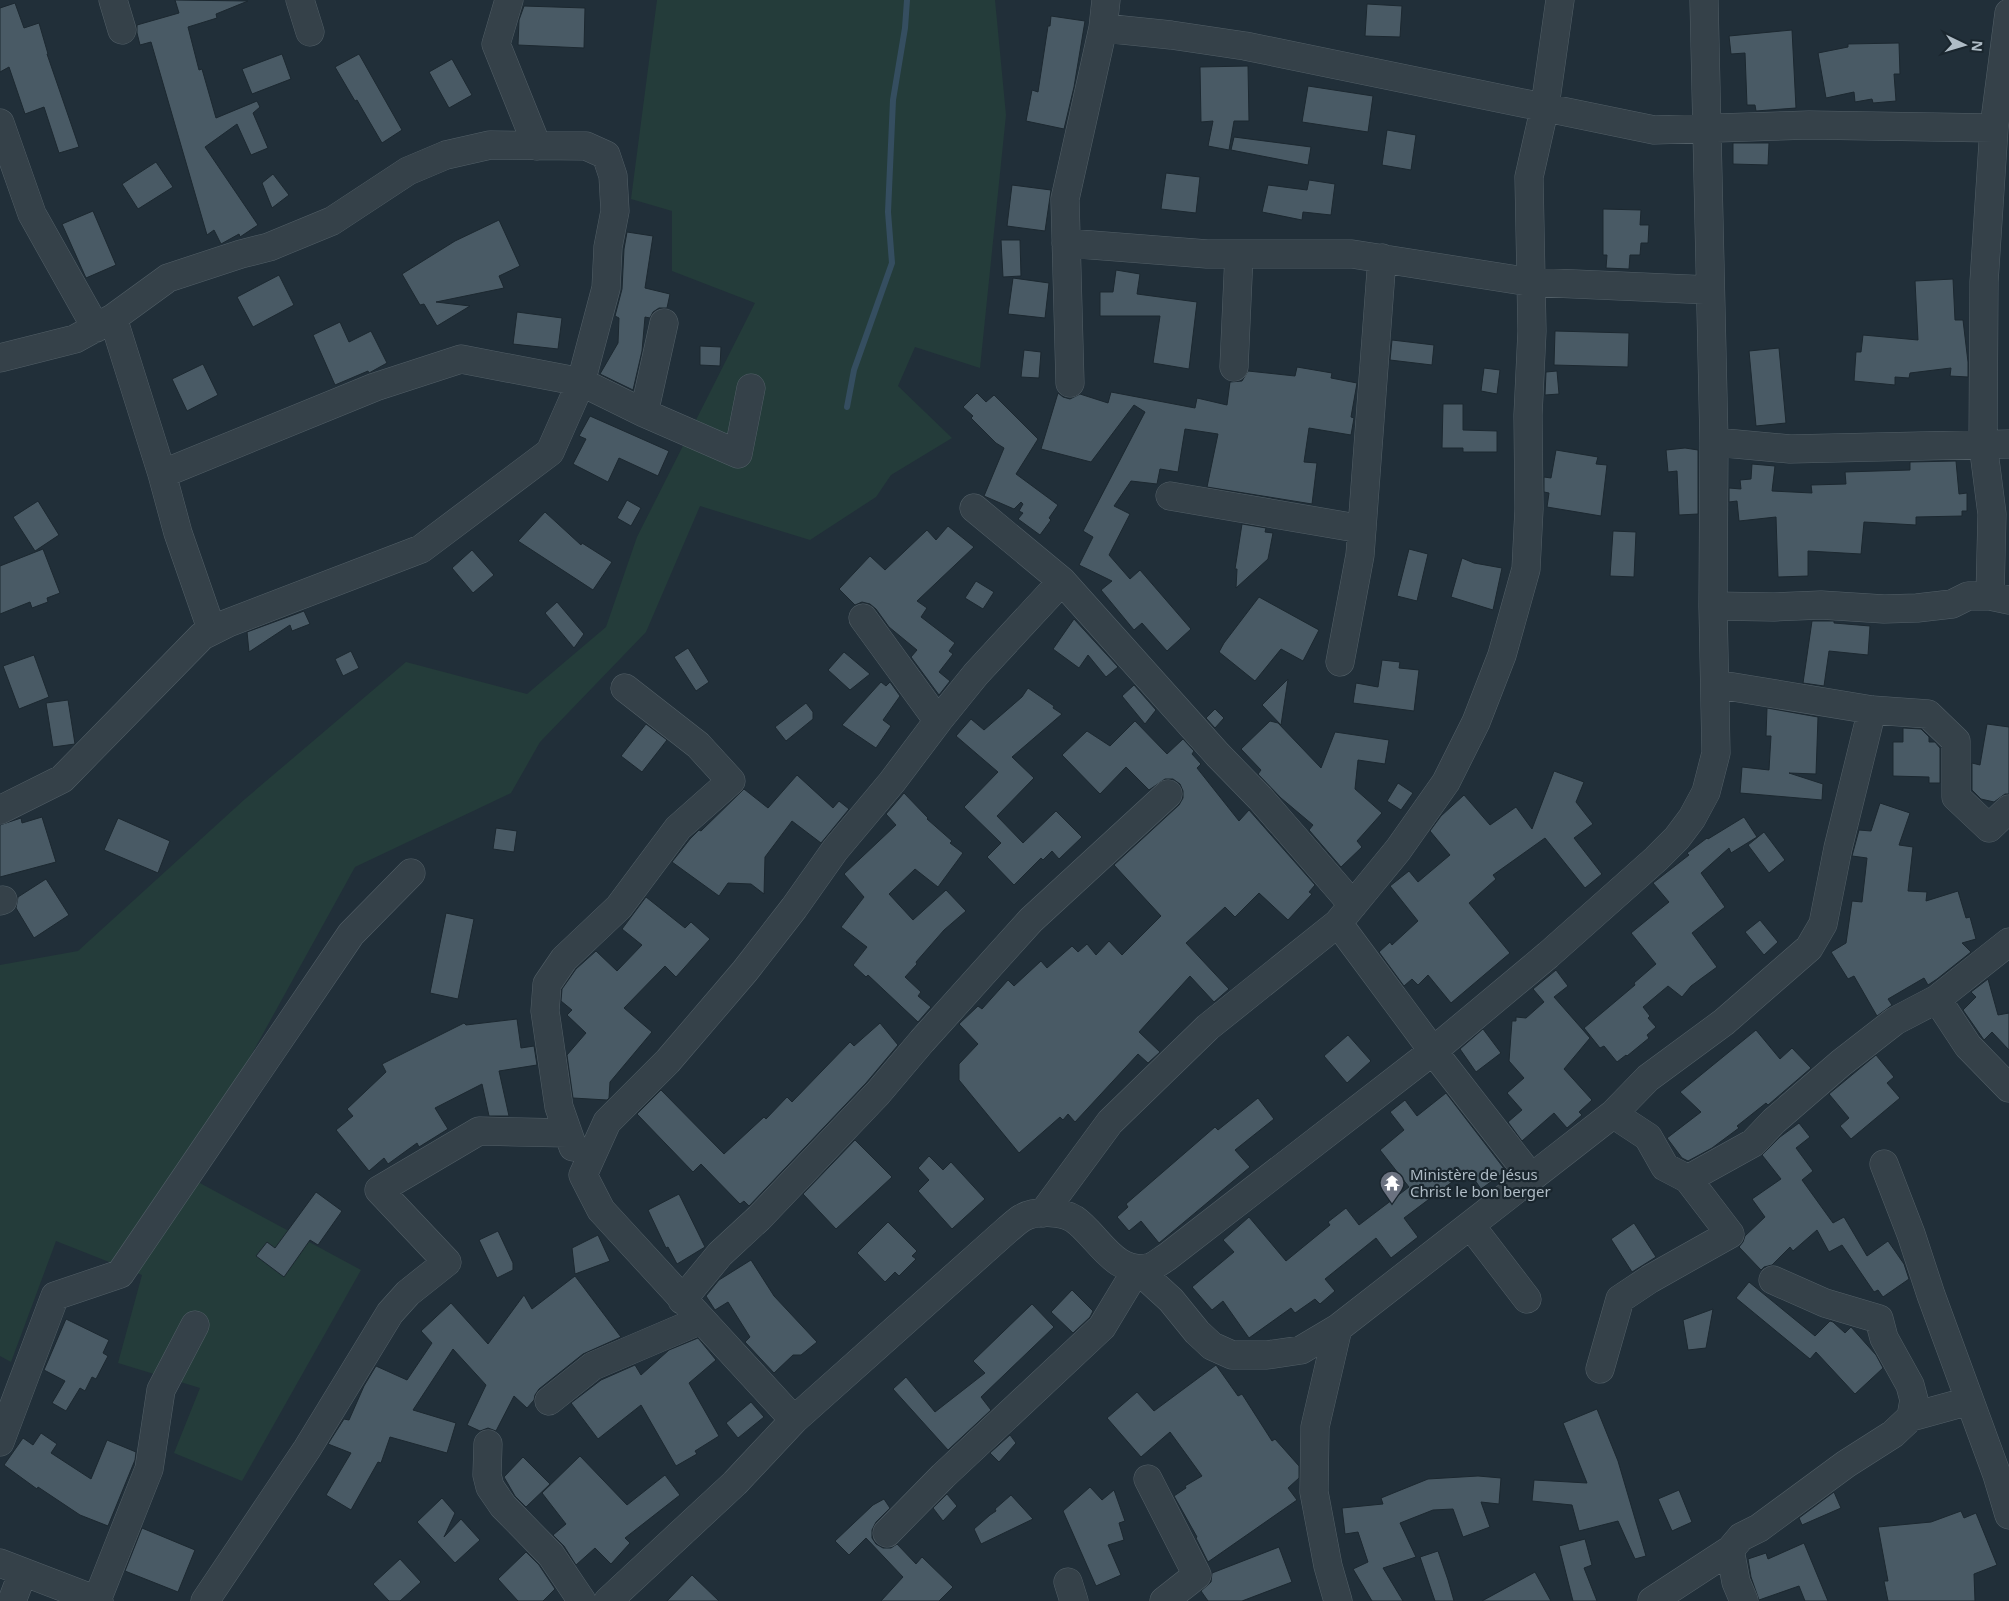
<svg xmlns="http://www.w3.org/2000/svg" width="2009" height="1601" font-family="'Noto Sans',sans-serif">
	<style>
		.green { fill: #243c3a }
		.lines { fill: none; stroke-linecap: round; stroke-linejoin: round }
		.stream { stroke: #354e60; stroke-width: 6 }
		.building { fill: #495a65; stroke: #1c2830 }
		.minor-casing { stroke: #525f67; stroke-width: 29 }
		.minor { stroke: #354149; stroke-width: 28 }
		.labels { text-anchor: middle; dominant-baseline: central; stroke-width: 4.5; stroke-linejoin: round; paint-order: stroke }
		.poi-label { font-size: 15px; fill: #afbcc6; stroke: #1a262e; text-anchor: start }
	</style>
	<rect width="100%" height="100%" fill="#212f39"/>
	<path class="green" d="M657,0h338l11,115 -26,253 -65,-21 -17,39 54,52 -61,37 -15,22 -66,43 -110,-34 -54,126 -106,110 -29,51 -156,74 -170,308 176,95 -119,211 -68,-28 26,-65 -82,-25 24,-88 -86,-34 -45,121 -11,-6v-391l78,-14 167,-152 161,-137 121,32 79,-67 31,-90 118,-234 -83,-32v-60l-41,-12z"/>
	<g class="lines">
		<path class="stream" d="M847,407l7,-37 38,-107 -4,-51 5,-112 12,-72 2,-28"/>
	</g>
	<path class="building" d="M175,0l73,1 -32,13 1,4 -29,9 11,43 3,-1 14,49 41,-17 3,6 -7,6 15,35 -17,7 -14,-31 -32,23 53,78 -18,12 -1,-3 -18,10 -7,-14 -7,5 -56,-193 -11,3 -3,-12v-8l42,-12z
		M15,3l9,25 15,-5 9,31h-1l32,93 -20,6 -15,-46 -19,7 -16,-47 -9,5v-64z
		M1367,4l35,2 -2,31 -35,-1z
		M524,6l61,2 -1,40 -66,-3 1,-25z
		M1051,16l34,5 -11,66 -10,42 -38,-8 6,-31 6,2 10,-66h2z
		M1792,30l4,78 -40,3 -1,-6h-8l-2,-52 -14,1 -2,-18z
		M1899,43l1,31h-6l2,27 -23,2 -1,-4 -17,3 -1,-10 -28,6 -8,-45 30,-6v-3z
		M282,54l9,25 -39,15 -10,-25z
		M359,54l43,76 -20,13 -25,-43 -2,1 -20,-34z
		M452,59l20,36 -23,13 -20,-36z
		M1248,66l1,55h-15l-5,29 -21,-4 5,-25 -12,1 -1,-55z
		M1308,86l65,10 -5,36 -66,-10z
		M1387,130l29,5 -5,35 -29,-5z
		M1234,137l77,10 -3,18 -77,-15z
		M1733,143h36l-1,22 -35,-1z
		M156,162l17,25 -35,22 -16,-25z
		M1166,173l34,4 -4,36 -35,-4z
		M273,174l16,21 -17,13 -10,-25z
		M1309,180l26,4 -4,31 -28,-3 -1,8 -40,-8 6,-27 39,5z
		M1012,185l39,5 -6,41 -38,-5z
		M1603,209l38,1 -1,15h9l-1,18h-7l-1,12h-10l-1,14 -23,-1 1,-13h-4z
		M93,211l23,54 -30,13 -24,-54z
		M499,220l21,46 -21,10 5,12 -68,14 34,4 -33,20 -13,-22 -4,1 -18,-31 53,-33z
		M627,232l26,4 -8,52 25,6 -3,14h-8l-6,4 -3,6 -5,-1 -3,34 -9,39 -33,-16 18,-31 1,-25 -4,-2 7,-27 2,-40z
		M1001,240h19l1,36 -18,1z
		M1116,270l24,4 -3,20 60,8 -8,67 -36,-6 7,-47h-60v-24h13z
		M279,275l15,30 -41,22 -16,-30z
		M1013,278l36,5 -4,35 -37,-4z
		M1953,279l2,41h8l5,42v15l-18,-1 1,-8 -41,5 -1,5 -14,-1v8l-41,-4 2,-29h5l2,-17 55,5 -3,-59z
		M517,312l45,6 -4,31 -45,-5z
		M340,322l9,20 22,-11 16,32 -18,10 -1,-2 -33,14 -22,-50z
		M1555,331l74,2 -1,34 -74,-2z
		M1392,340l42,5 -2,20 -42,-5z
		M700,346l21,1 -1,19 -20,-1z
		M1779,348l7,75 -30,3 -7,-75z
		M1024,350l17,2 -2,26 -18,-1z
		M203,364l15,31 -31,16 -15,-32z
		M1297,367l35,6 -1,5 26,5 -6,34 3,1 -3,17 -42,-7 -5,34 13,1 -5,41 -105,-17 11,-53 -33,-5 -7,43 -18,-3 -3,15 -26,-3 -17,25 16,8 -21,41 21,24 10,-9 51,59 -24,22 -25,-28 -8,7 -33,-40 11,-9 -33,-16 14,-28 -10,-6 62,-119 -11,-7 -43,57 -50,-13 17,-56 5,4 7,2 10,-5 28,9 3,-11 84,16 2,-10 30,7 3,-23 12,-1 6,-10 47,5z
		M1484,368l16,2 -3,24 -16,-3z
		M1557,371l2,23 -14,1 1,-23z
		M977,393l9,9 8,-7 44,44 -22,35 42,31 -9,13 2,2 -11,15 -22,-16 5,-6 -4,-2 4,-7 -2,-2 -7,7 -30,-13 20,-48 -8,-5 -25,-25 2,-2 -10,-9z
		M1443,404h20v26l34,1v21h-34v-4h-21z
		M590,416l79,35 -11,25 -39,-18 -11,24 -35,-18 13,-25 -7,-3z
		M1685,448l13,2v64l-19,1 -2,-44 -9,1 -2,-22z
		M1556,450l42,7 -2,7 11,1 -6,51 -54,-9 2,-14 -5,-1v-15l7,1z
		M1956,461l3,33 8,-1v18h-5v5l-46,1v8l-52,-3 -3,32 -53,-3v25l-30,1 -2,-60 -37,4 -2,-20 -8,1v-14l12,1 -1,-9 11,-1 1,-15 23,2 -3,25 40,2 -1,-8 35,-1 -1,-12 65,-2v-8z
		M627,500l14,8 -10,18 -14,-8z
		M38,501l21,34 -24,16 -22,-34z
		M545,512l36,33 1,-2 30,19 -19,28 -75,-49z
		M1242,524l24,4 -1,4 8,1 -5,26 -32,29 1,-19h-2z
		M948,526l26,21 -57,54 10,7 -6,9 34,26 -6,8 4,3 -14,18 11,9 -11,14 -28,-38 6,-7 -28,-23 -13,-18 -6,-5 -8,-2 -7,3 -16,-16 31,-33 15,14 42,-40 9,10z
		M1613,531l23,1 -2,45 -24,-1z
		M43,549l17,44 -13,5 1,4 -16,6 -2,-6 -30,12v-48z
		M1409,549l19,5 -11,47 -20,-5z
		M472,550l22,25 -21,18 -21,-25z
		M1462,558l12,5 28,5 -9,42 -42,-13z
		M976,581l18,11 -11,17 -18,-11z
		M1259,597l60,33 -16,31 -22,-12 -26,32 -36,-29 5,-9z
		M557,602l27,32 -10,14 -29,-35z
		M304,611l6,13 -18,7 -2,-6 -41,27 -2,-20z
		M1074,619l44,48 -12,10 -18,-22 -9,13 -26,-19z
		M1812,621h22v2l36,3 -2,29 -39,-4 -5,35 -21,-3z
		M688,648l21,34 -13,9 -22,-34z
		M351,651l8,17 -16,8 -8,-17z
		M844,652l26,22 -20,16 -22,-20z
		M34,655l15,42 -30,12 -16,-43z
		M1382,660l18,2 -1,6 20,2 -5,41 -61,-8 3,-20 22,4z
		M1288,679l-7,46 -19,-20z
		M881,682l5,4 4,-4 10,14 -17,24 8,6 -15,22 -34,-23z
		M1134,685l22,25 -11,14 -23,-28z
		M1028,688l26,18 -1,2 9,6 -50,43 22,21 -37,38 26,27 33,-32 26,26 -23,22 -7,-8 -9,9 -2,-2 -27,27 -27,-28 14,-14 -37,-36 34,-35 -42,-36 15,-17 13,11 38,-33z
		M68,700l7,44 -22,3 -7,-44z
		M806,703l7,9v7l-27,22 -11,-14z
		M1767,708l51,9 -2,57 -27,-1 34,11 -1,16 -82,-7 2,-26 27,3 2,-34h-5z
		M1215,709l9,9 -9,10 -9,-10z
		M1135,721l32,33 16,-15 11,12 -2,3 9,10 -4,4 42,53 10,-11 66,75 -6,7 3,2 -24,26 -29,-27 -24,24 -10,-10 -39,36 43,46 -15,13 -24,-26 -51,56 21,20 -12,11 -10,-9 -63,68 -7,-8 -5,6 -3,-3 -41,36 -60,-73v-16l19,-20 -19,-20 19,-18 4,3 26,-29 6,6 27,-25 6,7 25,-22 6,6 9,-8 9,11 13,-14 13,14 39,-39 -47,-51 65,-60 4,-7v-7l-3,-7 -7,-5h-8l-16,11 -23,-23 -26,27 -38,-39 25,-24 23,15z
		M1270,721l8,2 43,45 14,-36 54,8 -4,24 -27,-4 -3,29 27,24 -25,28 5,6 -21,20 -32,-37 4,-5 -32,-27 -23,-24 3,-4 -20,-21z
		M646,724l21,16 -25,32 -21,-16z
		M1987,724l22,3v67h-4l-11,8 -13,-3 -9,-9v-27l8,2z
		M1903,728l18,1 8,8v5h6l5,6v35h-11v-6l-36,-1v-34h10z
		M1554,771l30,11 -8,20 17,22 -19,14 28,36 -17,14 -40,-50 -52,37 3,4 -27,24 41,50 -59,50 -23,-28 -10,10 -6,-6 -8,7 -25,-34 11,-10 2,3 26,-24 -28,-35 19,-15 9,11 32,-27 -20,-24 11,-15 23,-21 26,30 26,-18 16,22z
		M797,775l36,33 6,-7 10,8 -28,34 -29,-22 -27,36 -1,37 -13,-10 -23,-1 -9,13 -47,-34 18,-23 9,-9 2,1 43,-42 24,19z
		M1398,783l15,10 -12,17 -14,-9z
		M904,793l24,25 -1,1 25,22 -2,2 13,10 -25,34 -23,-18 -26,25 24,26 33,-30 20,21 -22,19 -28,32 1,2 -12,13 16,15 -3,4 13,11 -13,15 -50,-47 -2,2 -13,-12 14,-18 -26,-20 23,-30 -20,-23 52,-49 -10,-11z
		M1880,803l30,10 -11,32 14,2 -5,44 19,1 -1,9 32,-10 8,27 4,-1 6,22 -14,4 9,9 -34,27 -9,6 -4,-7 -36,21 4,6 -15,11 -23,-40 -6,3 -17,-27 15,-9 6,-42 10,1 5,-44 -15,-2 7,-26 12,1z
		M42,817l14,45 -56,15v-52l21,-7 1,5z
		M1744,817l13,20 -26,16 -2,-5 -28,25 24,34 -33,26 25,34 -26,19 -9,11 -14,-11 -25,21 7,9 -2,2 8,9 -9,8 2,3 -22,18 -1,-1 -9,7 -13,-16 -4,2 -16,-20 51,-43 -1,-2 22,-19 -25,-31 38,-31 -16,-19 36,-28 -2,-2 20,-15 1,1z
		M118,818l52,23 -12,32 -54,-23z
		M496,828l21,3 -3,21 -21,-3z
		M1764,832l21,28 -16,13 -21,-28z
		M46,879l23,36 -35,23 -18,-30 2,-11z
		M646,897l39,31 6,-6 19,17 -34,38 -11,-11 -41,42 28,24 -42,50 -1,16 -2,2 -34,-2 -6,-43 19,-22 -19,-18 5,-5 -11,-9 1,-12 14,-20 20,-18 21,20 25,-26 -20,-16z
		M446,913l28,6 -16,80 -28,-6z
		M1760,920l18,22 -14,13 -19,-23z
		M1556,970l12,16 -14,11 36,41 -26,31 28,31 -13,12 3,3 -15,13 -13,-15 -32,28 -14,-19 14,-12 -15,-17 17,-15 -15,-17 3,-40h4v-4l10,1 18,-16 -11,-13z
		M1988,979l10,36 11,-2v37l-17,-18 -8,8 -21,-30 13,-13 -5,-5z
		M517,1019l4,29 13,-2 3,19 -38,6 10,45h-20l-7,-32 -47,24 13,21 -29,18 -2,-4 -29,21 -4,-6 -15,13 -33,-41 17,-14 -6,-7 39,-37 -4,-8 82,-41 2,2z
		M880,1023l18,22 -32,38 -117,123 -5,-5 -4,3 -39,-40 -8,8 -56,-58 24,-24 63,64 40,-37 2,2 21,-22 5,5 58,-60 4,4z
		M1483,1029l18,24 -25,19 -16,-23z
		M1756,1030l24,29 12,-11 19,20 -43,37 -2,-2 -29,23 2,2 -27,20 -24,13 -6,-3 -15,-20 34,-26 -21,-20z
		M1348,1035l23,26 -24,22 -23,-27z
		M1876,1055l18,22 -7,6 13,15 -49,41 -11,-13 9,-8 -20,-24z
		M1446,1093l60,78 -25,18 -13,-19 -64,48 14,19 -27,21 -15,-20 -51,41 10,12 -15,13 -5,-5 -20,14 -4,-5 -42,30 -26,-37 -11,9 -20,-23 42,-35 -11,-12 26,-23 37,44 44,-36 -2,-3 18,-14 13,17 50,-38 -29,-37 24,-20 -14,-18 15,-12 12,16z
		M1258,1098l16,21 -39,31 15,17 -91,76 -18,-22 -12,10 -12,-14 11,-10 -2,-3 89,-77 3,3z
		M1799,1123l11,14 -14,11 17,23 -11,9 31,43 11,-6 23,39 21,-15 16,23 5,15 -26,18 -5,-7 -4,2 -32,-47 -13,7 -12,-22 -24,21 -3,-4 -18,18 -8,2 -3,3 -22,-23 4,-5 2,-6 20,-19 -13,-18 29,-20 -19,-24 18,-18z
		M855,1140l37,37 -56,52 -33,-35z
		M929,1156l14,14 8,-8 34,37 -33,30 -34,-38 11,-11 -11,-12z
		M316,1192l26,19 -24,34 -8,-5 -26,37 -28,-21 11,-14 8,6z
		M679,1194l26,53 -28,17 -9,-17 -2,1 -18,-38z
		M888,1222l29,29 -5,5 4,3 -17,17 -4,-4 -10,10 -28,-29z
		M1634,1223l22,34 -24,15 -21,-33z
		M498,1231l15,32v7l-16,8 -18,-38z
		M598,1235l12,26 -35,13 -3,-26z
		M751,1260l23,36 43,46 -16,13h-8l-19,18 -29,-31 5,-5 -22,-35 -13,8 -9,-14 13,-16z
		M575,1276l46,61 -38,17 -44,35 -4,6 -1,5 -7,8 -13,-12 -18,35 -8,-3 -8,3 -13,-6 19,-40 -33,-36 -40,61 43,13 -9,30 -57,-16 -9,26 -3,-1 -27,48 -25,-15 25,-42 -23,-9 16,-25 5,1 15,-34 12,-20 31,14 25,-37 -11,-12 30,-28 37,41 36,-49 8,14z
		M1749,1282l66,54 15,-15 3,1 12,11 6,-6 25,28 7,13 -28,26 -39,-42 -6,7 -74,-61z
		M1072,1290l21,21 -3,6 -17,16 -22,-21z
		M1032,1304l22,23 -73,70 10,13 -43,40 -55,-61 13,-12 29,35 50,-39 -12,-12z
		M1713,1309l-7,39 -18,2 -5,-30z
		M66,1319l43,21 -6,13 5,3 -12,23 -4,-2 -7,14 -5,-3 -14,23 -14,-8 13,-22 -21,-11z
		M698,1338l18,22 -27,23 30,53 -24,15 2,3 -21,12 -35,-61 -43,34 -27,-36 30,-23 34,-15 6,10 28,-25z
		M1216,1365l22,31 4,-2 30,47 3,-2 24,27v12l-11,10 9,12 -89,62 -12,-24 1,-1 -23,-41 12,-8 -1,-2 17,-10 -32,-44 -29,25 -34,-39 30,-26 17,19z
		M751,1402l13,15 -26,21 -12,-15z
		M1597,1409l21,52 28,95 -11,3 -17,-38 -39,10 -7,-26 -40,-4 2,-21 53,3 -24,-60z
		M41,1433l16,11 -6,9 40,26 16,-39 29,12 -1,8 -27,66 -28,-11 -42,-28 -1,2 -33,-24 19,-27 10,7z
		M1010,1435l6,8 -17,19 -9,-9z
		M580,1456l47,49 38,-30 15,20 -55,43 5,5 -19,21 -16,-16 -19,17 -12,-19 -11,-11 13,-11 -24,-31z
		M523,1457l27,27 -24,23 -11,-11 -11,-19z
		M1478,1476l23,2 -2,26 -18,-2 9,25 -27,10 -10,-28 -20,1 -33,13 16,34 -33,11 20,33h-31l-19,-32 15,-7 -10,-30 -13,2 -3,-26 41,-4 -2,-6 47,-19z
		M1090,1487l12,13 12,-10 11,31 -6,2 5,17 -16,5 13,30 -25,11 -33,-75z
		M1679,1490l13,32 -20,9 -14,-32z
		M1834,1492l7,16 -39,17 -3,-7z
		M947,1494l10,12 -14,15 -10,-13z
		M1011,1495l22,24 -52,25 -7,-15 16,-14 6,-4 -1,-2z
		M442,1498l13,15 -11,24 17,-18 19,21 -25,23 -38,-41z
		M884,1499l6,9 -14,14 -4,8v8l4,6 7,4h8l6,-4 19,20 6,-7 31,30 -14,14h-58l22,-24 -37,-39 -17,17 -14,-14 38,-36z
		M1961,1511l3,7 12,-5 21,52 -23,9 1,27h-87l-4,-20h4l-10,-54 53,-5z
		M142,1528l53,22 -17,42 -53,-21z
		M1585,1539l7,26 -8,3 13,33h-24l-14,-55z
		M1804,1543l24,58h-23l-6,-15 -40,14 -8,-23 -3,-18 18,-6 2,6z
		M1279,1547l13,35 -50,19h-34l-7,-10 10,-9 1,-9z
		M1438,1551l10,29 6,21h-19l-15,-44z
		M526,1552l13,13 16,24 -12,12h-25l-20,-22z
		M400,1559l21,23 -21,19h-11l-16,-17z
		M1535,1572l16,29h-69z
		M692,1575l27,26h-52z"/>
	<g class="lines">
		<defs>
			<path id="minor" d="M113,0l9,30
				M300,0l10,32
				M509,0l-13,44 41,102
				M1103,28l68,7 74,11 409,84 155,-5 185,3
				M0,123l32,91 64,114
				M1066,243l141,11h145l178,28 180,8
				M113,318l49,156 16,59 34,98
				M0,358l75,-19 38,-21 55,-40 73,-24 28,-7 63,-26 76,-50 38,-16 44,-10 96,1 20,9 7,21 2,35 -7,36 -2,41 -25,94 -31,70 -129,97 -193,74 -26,13 -140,143 -62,31
				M1234,367l5,-113
				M1070,383l-5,-184 38,-171 3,-28
				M644,413l20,-90
				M1714,442l76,7 219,-5
				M162,474l213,-87 86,-28 120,23 63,31 94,41 13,-66
				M1170,496l192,33
				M974,508l88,73 156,174 42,43 93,107
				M1990,596l2,-82 -9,-70 1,-162 10,-154 15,-115
				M1713,606l61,1 47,-2 63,4 33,-1 35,-4 16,-8h22l19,4
				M863,618l75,103
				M1340,662l20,-107 22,-297
				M1715,684l157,26 56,4 28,27v56l33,31 20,-19
				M0,901l3,-1
				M1338,923l95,128 98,126
				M1937,999l31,47 41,42
				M1613,1114l35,23 17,30 23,12 65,-36 21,-22 67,-58 54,-42 42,-22 72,-57
				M573,1147l-14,-40 -14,-96 2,-27 17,-25 55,-52 59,-79 53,-47 -33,-36 -73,-57
				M1884,1164l27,70 20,61 66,180 12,40
				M1043,1213l67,-91 98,-95 130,-104 60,-73 48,-68 30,-60 26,-67 24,-86 3,-60 -1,-94 4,-84 -3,-154 16,-71 15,-106
				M1471,1226l56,73
				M1137,1269l34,31 26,32 15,14 20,9h35l34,-5 37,-22 275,-214 35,-36 76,-56 85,-74 14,-24 15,-76 34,-138
				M682,1300l38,-46 39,-36 119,-125 44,-52 109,-121 137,-126
				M1600,1369l20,-70 30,-20 80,-45 -42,-55
				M549,1401l44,-35 108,-46
				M1911,1417l58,-16
				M794,1420l-193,-210 -18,-35 24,-53 61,-61 77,-90 49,-63 41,-58 57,-68 46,-61 38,-47 86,-93
				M0,1442l55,-146 65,-22 231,-340 60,-61
				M488,1444l-1,31 3,12 13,19 48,49 31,46
				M1148,1479l49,96 -33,26
				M887,1533l56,-57 159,-149 35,-58
				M1730,1550l6,32 8,19
				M0,1563l99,38
				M1068,1582l6,19
				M97,1600l52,-131 12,-79 34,-65
				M12,1601l11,-29
				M205,1601l102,-152 83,-136 18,-20 39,-31 -68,-72 100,-59 89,2
				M608,1601l127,-118 59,-63 213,-190c5,-4 10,-9 15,-12 13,-8 39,-7 52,1 23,15 41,59 77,48 5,-2 11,-7 16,-10l266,-206 115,-96 108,-96 21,-21 15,-20 14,-26 10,-39 -3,-147 1,-164 -10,-442
				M1338,1601l-10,-35 -14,-74 1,-65 23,-99
				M1652,1601l78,-51 11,-13 18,-9 87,-64 47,-30 18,-17 3,-17 -4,-15 -26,-47 -5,-19 -54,-16 -52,-23"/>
		</defs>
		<use href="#minor" class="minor-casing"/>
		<use href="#minor" class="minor"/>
	</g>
	<defs>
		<symbol id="temple-pin" viewBox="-11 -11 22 30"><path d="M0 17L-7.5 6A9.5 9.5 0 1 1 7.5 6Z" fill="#6b7280" stroke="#1a262e"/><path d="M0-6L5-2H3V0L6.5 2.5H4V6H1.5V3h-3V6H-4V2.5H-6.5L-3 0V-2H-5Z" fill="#fff"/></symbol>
	</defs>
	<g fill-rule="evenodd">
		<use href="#temple-pin" x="1378" y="1169" width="28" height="38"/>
	</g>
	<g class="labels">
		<g class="poi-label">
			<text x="1410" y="1174">Ministère de Jésus<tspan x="1410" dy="17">Christ le bon berger</tspan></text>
		</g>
	</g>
	<g transform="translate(1964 45) rotate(95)" stroke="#1a262e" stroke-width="4" paint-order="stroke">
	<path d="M0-4L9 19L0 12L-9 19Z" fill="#afbcc6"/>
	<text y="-8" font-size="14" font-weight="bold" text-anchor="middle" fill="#afbcc6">N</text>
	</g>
</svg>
